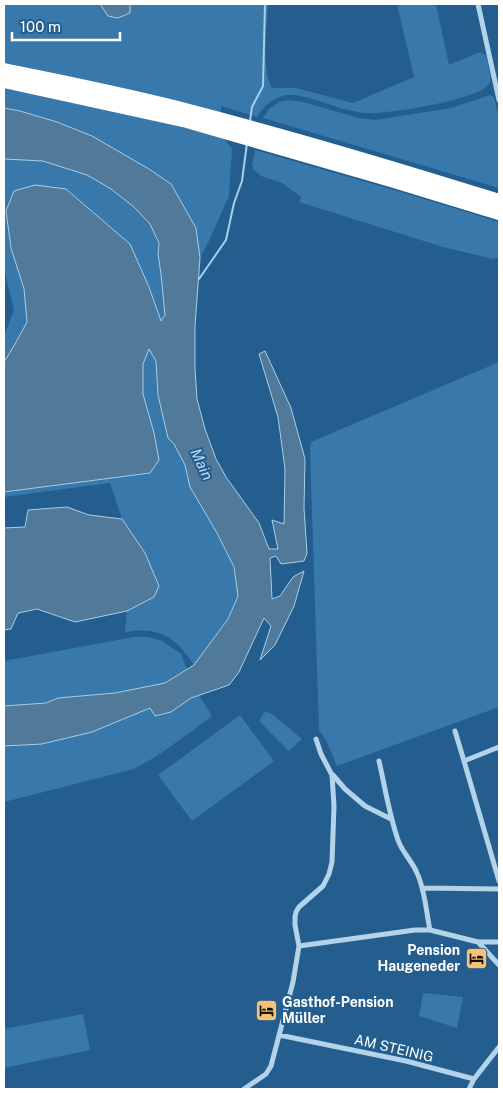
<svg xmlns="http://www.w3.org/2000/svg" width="503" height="1093" font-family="'Public Sans',sans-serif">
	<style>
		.green { fill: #3878ab }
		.water { fill: #50799a; stroke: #a7cfec }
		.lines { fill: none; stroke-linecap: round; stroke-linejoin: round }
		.stream { stroke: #a7cfec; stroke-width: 2 }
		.street { stroke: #b3d3eb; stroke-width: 5 }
		.highway { stroke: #fff; stroke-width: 14 }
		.labels { text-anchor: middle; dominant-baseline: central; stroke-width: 4; stroke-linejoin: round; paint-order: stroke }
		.poi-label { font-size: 14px; font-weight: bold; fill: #fff; stroke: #235e8e; text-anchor: end }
		.street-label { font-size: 14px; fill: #fff; stroke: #235e8e }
		.water-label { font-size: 15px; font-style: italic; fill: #bfdcf2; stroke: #235e8e }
	</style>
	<rect width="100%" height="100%" fill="#235e8e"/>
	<path class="green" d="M4,4h96l8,12 22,-3v-9h138c-1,23 -7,65 4,84h24l57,15 61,-26 -17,-73h39l13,61 31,-13 6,3c1,7 7,23 3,29 -10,16 -101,30 -121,29 -5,0 -10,-1 -15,-2 -19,-3 -49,-18 -66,-16 -13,2 -24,11 -30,22l-36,-11 -1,27 12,16 -3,47 -21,47 -8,15 -4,-30 -25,-44 -22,-15 -57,-33 -35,-14 -36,-11 -17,-3z
		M490,95l4,2 5,21v70l-236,-70 6,-9 10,-7 11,-2 13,2 56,16 16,2 76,-12z
		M255,150l156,45 88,27v35l-6,2 -50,-12 -144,-45 2,-5 -19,-14 -21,-7 -7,-6 -2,-5z
		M4,159l39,2 44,14 24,14 23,18 16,17 8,18v12l3,19 4,42 -4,7 -12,-35 -19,-43 -64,-55 -31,-4 -20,6 -9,20 5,37 13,41 3,33 -12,22 -11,18v-26l10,-26 -10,-41z
		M149,349l7,12 2,34 10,43 6,5 11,22 5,22 27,46 17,34 4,29 -10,23 -34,46c-18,-28 -35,-39 -69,-33l2,-21 27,-14 -9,-44 -23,-34 -12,-36 -106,14v-5l146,-19 9,-13 -5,-27 -11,-39v-30z
		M499,362v345l-162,59 -11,-26 -7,-10 -9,-281 1,-7z
		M134,637h14l14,4 19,13 6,15 -22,14 -50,10 -57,5 -12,5 -42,3v-45z
		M199,695l13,21 -17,13 -38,27 -23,13 -130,33v-56l38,-2 50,-12 58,-24 5,8 16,-4 20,-14z
		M265,711l7,3 30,25 -13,12 -30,-30z
		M240,715l34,46 -82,60 -34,-46z
		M423,993l40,4 -6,31 -38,-12z
		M83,1014l7,36 -86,18v-39z"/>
	<path class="water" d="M100,4h30v9l-12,5 -10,-2z
		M4,108l16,3 37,11 35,14 57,33 22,15 25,44 4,30 -5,68v43l2,30 8,30 11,30 10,18 33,46 10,26h9l-6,-29 12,4 1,-55 -7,-52 -19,-63 6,-3 26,57 14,51 -1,49 3,45 -3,8 -23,3 -5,-8 -6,2 2,41 8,-3 13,-19 11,-6 -10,35 -19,39 -15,15 11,-34 -7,-8 -25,54 -10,13 -38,13 -20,14 -16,4 -5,-8 -58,24 -50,12 -38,2v-40l42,-3 12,-5 57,-5 50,-10 29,-18 34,-46 10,-23 -4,-29 -17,-34 -27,-46 -5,-22 -11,-21 -6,-6 -10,-43 -2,-34 -7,-12 -6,15v30l11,39 5,27 -9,13 -146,19v-130l11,-18 12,-22 -3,-33 -13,-41 -5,-37 8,-20 21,-6 31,4 64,55 19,43 12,34 4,-6 -4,-41 -3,-20 1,-11 -9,-19 -16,-17 -23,-18 -24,-14 -44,-14 -39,-2z
		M67,507l22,8 33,4 23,34 14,33 -5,11 -27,14 -52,11 -38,-13 -19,4 -7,16 -7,1v-102l21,-1 3,-17z"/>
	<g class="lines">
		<path class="stream" d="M250,121l2,-14 11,-21 2,-82
			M199,279l27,-39 8,-37 8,-22 5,-38"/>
		<path class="street" d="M478,4l21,96
			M455,731l9,30
			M499,747l-35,14 35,120
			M379,761c6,26 10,53 19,79 4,12 14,21 19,33 8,17 9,38 13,57
			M333,775l12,14 20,17 26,13
			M422,888l77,1
			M478,942l21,23
			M299,946l116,-16h15l48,12h21
			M279,1035l127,26 68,18
			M244,1089l22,-15 5,-8 22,-84 6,-36 -4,-21v-8l1,-5 3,-5 24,-21 6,-12 3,-12 2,-56 -2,-31 -11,-21 -5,-15
			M469,1089l5,-10 25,-32"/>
		<path class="highway" d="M4,70c62,13 124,25 185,41 104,27 208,58 310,90
			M4,81l183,40 204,59 108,33"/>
	</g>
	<defs>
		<symbol id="hotel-square" viewBox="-11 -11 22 22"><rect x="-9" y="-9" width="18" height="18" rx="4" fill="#f6c376" stroke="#235e8e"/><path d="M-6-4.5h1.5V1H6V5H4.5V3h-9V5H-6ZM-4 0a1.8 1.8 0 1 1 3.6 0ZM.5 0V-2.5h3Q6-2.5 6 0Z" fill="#111"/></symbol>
	</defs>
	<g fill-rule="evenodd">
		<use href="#hotel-square" x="464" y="946" width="25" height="25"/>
		<use href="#hotel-square" x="254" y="998" width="25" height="25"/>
	</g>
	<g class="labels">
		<g class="poi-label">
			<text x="460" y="950">Pension<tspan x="460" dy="16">Haugeneder</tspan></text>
			<text x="282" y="1002" text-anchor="start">Gasthof-Pension<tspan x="282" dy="16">Müller</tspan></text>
		</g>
		<g class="street-label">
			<text transform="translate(394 1048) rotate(13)">AM STEINIG</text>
		</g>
		<g class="water-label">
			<text transform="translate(202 464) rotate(65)">Main</text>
		</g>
	</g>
	<rect width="503" height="1093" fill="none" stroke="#ffffff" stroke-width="10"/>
	<path d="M12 32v8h108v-8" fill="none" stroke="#ffffff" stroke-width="2.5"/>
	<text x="20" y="32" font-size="15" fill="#ffffff" stroke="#235e8e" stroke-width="4" paint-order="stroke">100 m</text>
</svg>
